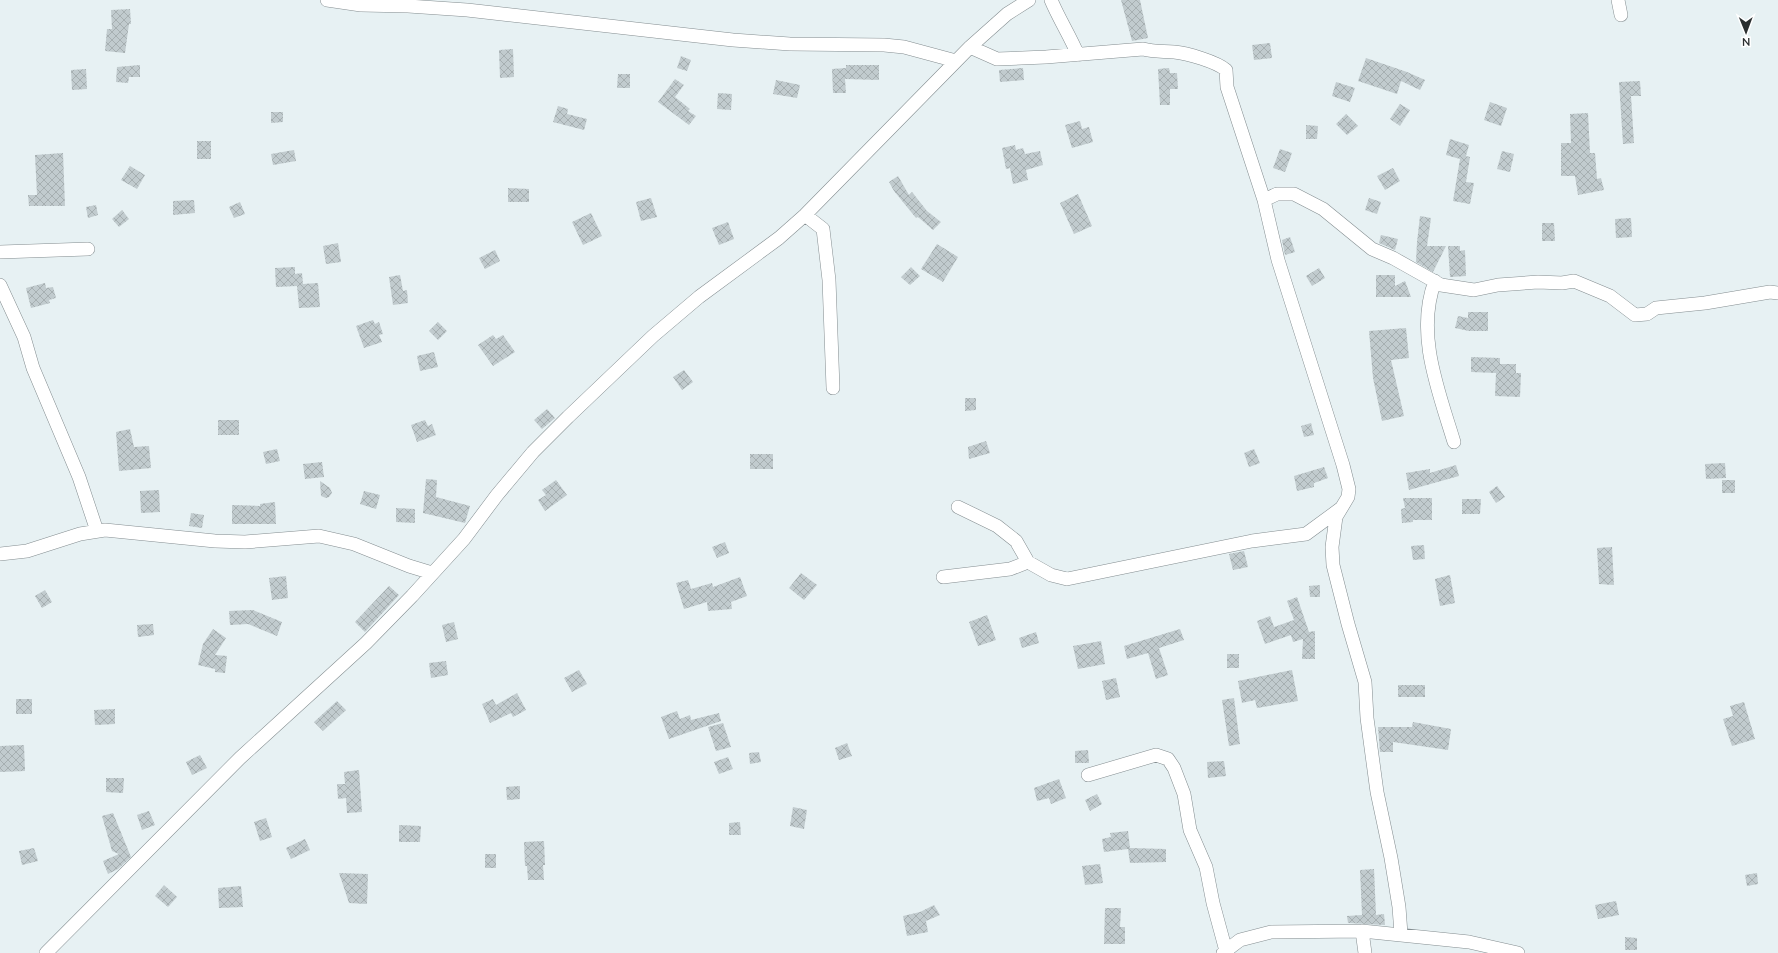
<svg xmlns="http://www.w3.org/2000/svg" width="1778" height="953" font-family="Mulish,sans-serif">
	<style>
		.building { fill: url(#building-cross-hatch) }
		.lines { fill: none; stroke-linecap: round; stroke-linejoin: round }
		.street-casing { stroke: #848d90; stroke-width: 14 }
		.street { stroke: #fff; stroke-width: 13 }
	</style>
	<defs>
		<pattern id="building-cross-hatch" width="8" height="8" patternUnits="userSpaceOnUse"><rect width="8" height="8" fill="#c1cbce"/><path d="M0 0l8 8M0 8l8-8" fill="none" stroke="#a6afb1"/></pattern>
	</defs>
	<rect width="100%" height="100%" fill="#e7f1f3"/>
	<path class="building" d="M1121,0h19l8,38 -16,3z
		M130,9l1,15h-2l-4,29 -20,-2 2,-22h5l-1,-19z
		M1270,43l2,15 -18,2 -2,-15z
		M513,49l1,28 -14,1 -1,-28z
		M681,56l10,4 -4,11 -10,-3z
		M1366,58l41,14 18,8 -5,10 -19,-9 -4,13 -39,-13z
		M140,65v12h-11l-1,6 -12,-1 1,-15z
		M846,65h33v15l-34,-1 1,14h-13l-1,-24 14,-1z
		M1023,68l1,12 -24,2 -1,-12z
		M1169,68l1,5h7l1,16h-8v16h-10l-2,-36z
		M86,69l1,20 -15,1 -1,-20z
		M618,74h12v14h-13z
		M675,79l9,6 -9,12 15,12 -2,2 8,5 -7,9 -31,-23z
		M776,80l24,5 -3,13 -24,-4z
		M1640,81l1,15h-10l3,47 -11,1 -4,-62z
		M1336,82l19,6 -5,14 -18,-6z
		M718,93l14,1 -1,16 -14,-1z
		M1490,102l17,6 -6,18 -17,-6z
		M1400,104l10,6 -10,16 -10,-7z
		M558,106l10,3 -1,5 20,5 -3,11 -31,-8z
		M271,112h12v10l-12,1z
		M1588,113l2,40h5l2,26 4,-1 3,12 -26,5 -3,-19h-14v-33h10l-1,-29z
		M1346,114l12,12 -11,9 -11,-11z
		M1080,121l2,8 7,-2 4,15 -21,6 -7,-23z
		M1306,125l12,1 -1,13h-11z
		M1450,139l19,6 -3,11 4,1 -4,25 8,1 -4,21 -17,-3 7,-42 -14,-4z
		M197,141h14v18h-14z
		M1015,145l1,5 7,-2 2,6 15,-3 3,14 -17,5 2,10 -15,4 -3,-16 -4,1 -4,-21z
		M1280,149l12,4 -7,19 -12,-4z
		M294,150l2,11 -23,4 -2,-11z
		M1502,151l12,3 -4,18 -13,-3z
		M63,153l2,53h-36l-1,-11h9l-2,-40z
		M130,166l15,9 -8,14 -16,-9z
		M1393,168l7,13 -15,9 -8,-14z
		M898,176l11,19 3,-3 15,19 14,11 -8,8 -15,-13 -2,1 -22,-27 -5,-9z
		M508,188l21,1v13h-21z
		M1078,194l14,32 -18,8 -14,-31z
		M651,198l6,19 -16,4 -5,-19z
		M1369,198l12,4 -4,12 -12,-4z
		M194,200l1,13 -22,2v-14z
		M240,202l5,12 -11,4 -5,-11z
		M96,205l2,10 -10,3 -2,-11z
		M122,210l7,9 -10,8 -7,-8z
		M591,213l11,23 -19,9 -11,-23z
		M1420,216l11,2 -4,28h19l-13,26 -17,-10 1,-20z
		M1631,218l1,19 -16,1 -1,-19z
		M728,222l6,17 -15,6 -7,-17z
		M1542,223h12l1,18h-13z
		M1381,235l17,4 -3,11 -16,-7z
		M1290,237l5,15 -10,3 -3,-15z
		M338,243l3,19 -15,2 -3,-18z
		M937,244l21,13 -15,25 -22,-13z
		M1448,246h12v5l5,-1 1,26 -16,1z
		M495,250l5,11 -15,8 -6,-11z
		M295,267v7l7,-1 1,11 15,-1 2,24 -21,1 -2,-22 -21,1 -1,-19z
		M911,267l9,9 -10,9 -9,-8z
		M1319,268l6,10 -13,8 -6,-10z
		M400,275l3,16 4,-1 1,13 -15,2 -4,-28z
		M1376,275h19v11l10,-5 6,16h-35z
		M45,283l1,5 7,-1 3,11 -7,2 1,3 -19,5 -5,-20z
		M1468,312h20v19h-19l-14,-3 3,-12 10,2z
		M373,320l2,4 4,-2 4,12 -4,1 3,7 -18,6 -8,-22z
		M438,322l9,9 -9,9 -9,-9z
		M1406,328l3,30 -18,2 13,56 -22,5 -9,-43 -4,-47z
		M493,335l3,4 7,-4 12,17 -22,14 -15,-21z
		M434,352l4,15 -18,4 -3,-15z
		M1471,357l29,1v6h16v9h5l-1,24 -25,-1 1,-23 -25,-1z
		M684,370l9,12 -11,8 -9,-13z
		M965,398h11v12l-11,1z
		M547,409l8,9 -13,11 -8,-9z
		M218,420h21v15h-21z
		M425,420l3,6 4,-2 4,11 -19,7 -6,-17z
		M1311,423l3,12 -10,2 -3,-11z
		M130,429l4,18 15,-1 2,22 -32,3 -3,-39z
		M986,441l4,12 -21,6 -1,-12z
		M277,449l3,12 -14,3 -3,-12z
		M1254,449l6,14 -11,4 -5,-14z
		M750,454h23v15h-23z
		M322,462l2,15 -19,2 -2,-15z
		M1725,463l1,15 -20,1 -1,-15z
		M1456,465l3,11 -50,14 -3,-17 24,-4v4z
		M1324,467l4,11 -14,5v4l-17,4 -3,-15z
		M426,479l11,1 -1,17 34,9 -5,17 -42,-10z
		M556,480l11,15 -22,16 -7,-11 8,-5 -4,-5z
		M1722,480h13v13h-13z
		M320,481l10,7 2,5 -3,4 -3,1 -5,-2z
		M1497,486l8,11 -9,6 -7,-11z
		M159,490l1,22 -19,1 -1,-22z
		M364,491l16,4 -4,14 -16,-5z
		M1403,498h29v22h-19v2l-11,1 -1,-14 4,-1z
		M1462,499h19l-1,15h-18z
		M275,502l1,22h-44v-19l28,1v-2z
		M396,508l19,1v14l-19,-1z
		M191,513l13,2 -2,13 -13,-2z
		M725,542l4,11 -12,5 -5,-11z
		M1424,545l1,14 -12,1 -2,-14z
		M1612,547l2,38 -15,-1 -2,-36z
		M1244,551l4,16 -15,3 -4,-16z
		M801,573l16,12 -13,15 -15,-12z
		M1450,575l5,28 -15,3 -5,-27z
		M286,576l2,22 -16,2 -3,-22z
		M740,577l7,19 -16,6 1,7 -24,2 -1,-9 -23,7 -8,-26 12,-3 3,9 21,-6 1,4z
		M1320,585v12h-10l-1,-11z
		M389,586l10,9 -34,37 -10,-10z
		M45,590l7,12 -10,6 -7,-12z
		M1297,597l12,35 6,-1v28h-13l1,-20 -10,3 -2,-7 -26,9 -8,-23 13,-5 4,11 20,-7 -7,-19z
		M253,610l29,12 -5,14 -29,-12 -18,1 -1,-14z
		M987,615l9,25 -18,6 -9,-24z
		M454,622l4,17 -12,3 -4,-17z
		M153,624l1,11 -16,2 -1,-12z
		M213,629l13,9 -11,17 12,1 -2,17 -10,-1v-3l-17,-4 5,-21z
		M1180,629l4,11 -25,8 9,27 -12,4 -8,-26 -21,6 -3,-13z
		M1036,632l3,11 -17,5 -3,-10z
		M1101,641l4,23 -27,5 -5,-23z
		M1227,654h12v14h-12z
		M446,661l2,14 -17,3 -2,-15z
		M579,670l8,14 -15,8 -8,-14z
		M1292,670l6,31 -41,7 -2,-8 -13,3 -4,-22z
		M1116,678l4,19 -14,3 -4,-19z
		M1398,685h27v12h-27z
		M517,693l9,17 -13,7 -2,-4 -21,10 -8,-19 11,-5 3,6z
		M1234,698l6,46 -11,2 -7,-46z
		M16,699h16v15h-16z
		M337,701l9,9 -23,21 -9,-9z
		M1744,702l11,37 -23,7 -9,-27 10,-3 -3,-10z
		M115,709v15l-20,1 -1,-15z
		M677,711l3,8 10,-4 1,5 28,-7 2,8 -52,18 -8,-22z
		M1413,722l38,7 -3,21 -55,-8v10h-13l-2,-25h34z
		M723,723l8,24 -15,4 -8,-24z
		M847,743l5,13 -13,4 -4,-12z
		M24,745l1,26 -25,1v-26z
		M1088,750l1,13h-14v-12z
		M759,752l2,10 -11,2 -1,-11z
		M200,755l7,13 -15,7 -6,-13z
		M728,757l5,12 -14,5 -5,-12z
		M1224,761l2,15 -18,2 -1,-16z
		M359,770l3,42 -15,1 -1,-15 -8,1 -1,-15h8l-1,-12z
		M106,778h18l-1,15 -17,-1z
		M1059,779l7,19 -15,6 -2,-6 -12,3 -3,-13z
		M520,786v13l-13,1 -1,-13z
		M1097,794l5,10 -12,7 -5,-11z
		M793,807l14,3 -3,19 -14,-3z
		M149,811l6,14 -13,5 -5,-15z
		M113,813l18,44 -13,12 -10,5 -5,-13 16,-7 -7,-3 -10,-35z
		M266,818l6,19 -12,4 -6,-19z
		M740,822l1,13h-12v-12z
		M399,825l22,1 -1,16h-21z
		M1128,831l2,17 36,1v13l-36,1 -2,-14 -24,3 -2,-13 9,-2 -1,-4z
		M305,839l5,11 -19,9 -5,-11z
		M544,841l1,24h-2l1,15h-16l-1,-14h-2l-1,-24z
		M34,848l4,13 -16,4 -3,-14z
		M485,854h11v14h-11z
		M1100,864l3,19 -18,2 -3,-19z
		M1374,869l2,46 8,-1 1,11 -37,-2 -1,-7 15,-1 -2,-45z
		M339,873l29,1 -1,30 -18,-1z
		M1757,873l1,11 -11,2 -2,-11z
		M164,885l13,12 -9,10 -13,-11z
		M241,886l2,21 -24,1 -1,-20z
		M1616,901l3,14 -21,4 -3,-14z
		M934,905l6,10 -14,6 2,11 -21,4 -4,-20 17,-4z
		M1105,908h16l-1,19h5v17h-21z
		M1625,937l12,1v12h-12z"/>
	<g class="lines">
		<defs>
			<path id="street" d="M327,0l34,5 47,1 59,4 266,30 57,4 94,1 20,2 52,14
				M1051,0c8,19 19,36 27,55
				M1618,0l3,15
				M970,47l27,12 49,-2 97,-8c11,3 20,2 31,3 13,1 43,10 52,18l1,17 37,113 14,60 65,205 6,24 -1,8 -12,20 -4,30 1,18 15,59 17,58 2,36 10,74 14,66 8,49 2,27
				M1264,200l13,-6h17l29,15 49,40 21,9 48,27 33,5 24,-5 40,-3 24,1 12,-2 36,15 25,19 12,-1 9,-6 49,-5 65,-11 8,1
				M805,215l18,14 6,51 4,108
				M0,252l88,-3
				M1435,281c-20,53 4,111 19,161
				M0,285l24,52 9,31 46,109 18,54
				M958,507l39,19 19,15 12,21 23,13 16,4 185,-38 54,-7 34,-25
				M0,554l27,-3 53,-17 25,-4 110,11 30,1 74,-6 35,8 55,22 23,7
				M943,577l67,-8 18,-7
				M1088,775l68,-20 12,4 6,9 10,26 6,36 16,37 7,36 13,48
				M1362,931l3,22
				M46,953l194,-195 126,-115 46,-47 52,-57 33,-44 36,-43 35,-35 85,-81 46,-39 80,-59 26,-23 165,-168 37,-33 22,-14
				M1223,953l17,-13 31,-8 91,-1 107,11 49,11"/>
		</defs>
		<use href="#street" class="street-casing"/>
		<use href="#street" class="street"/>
	</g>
	<g transform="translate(1746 32) rotate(179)" stroke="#ffffff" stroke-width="3" paint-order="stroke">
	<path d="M0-3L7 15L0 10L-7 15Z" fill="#2b2f30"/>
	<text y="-6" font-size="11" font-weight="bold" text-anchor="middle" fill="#2b2f30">N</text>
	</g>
</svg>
